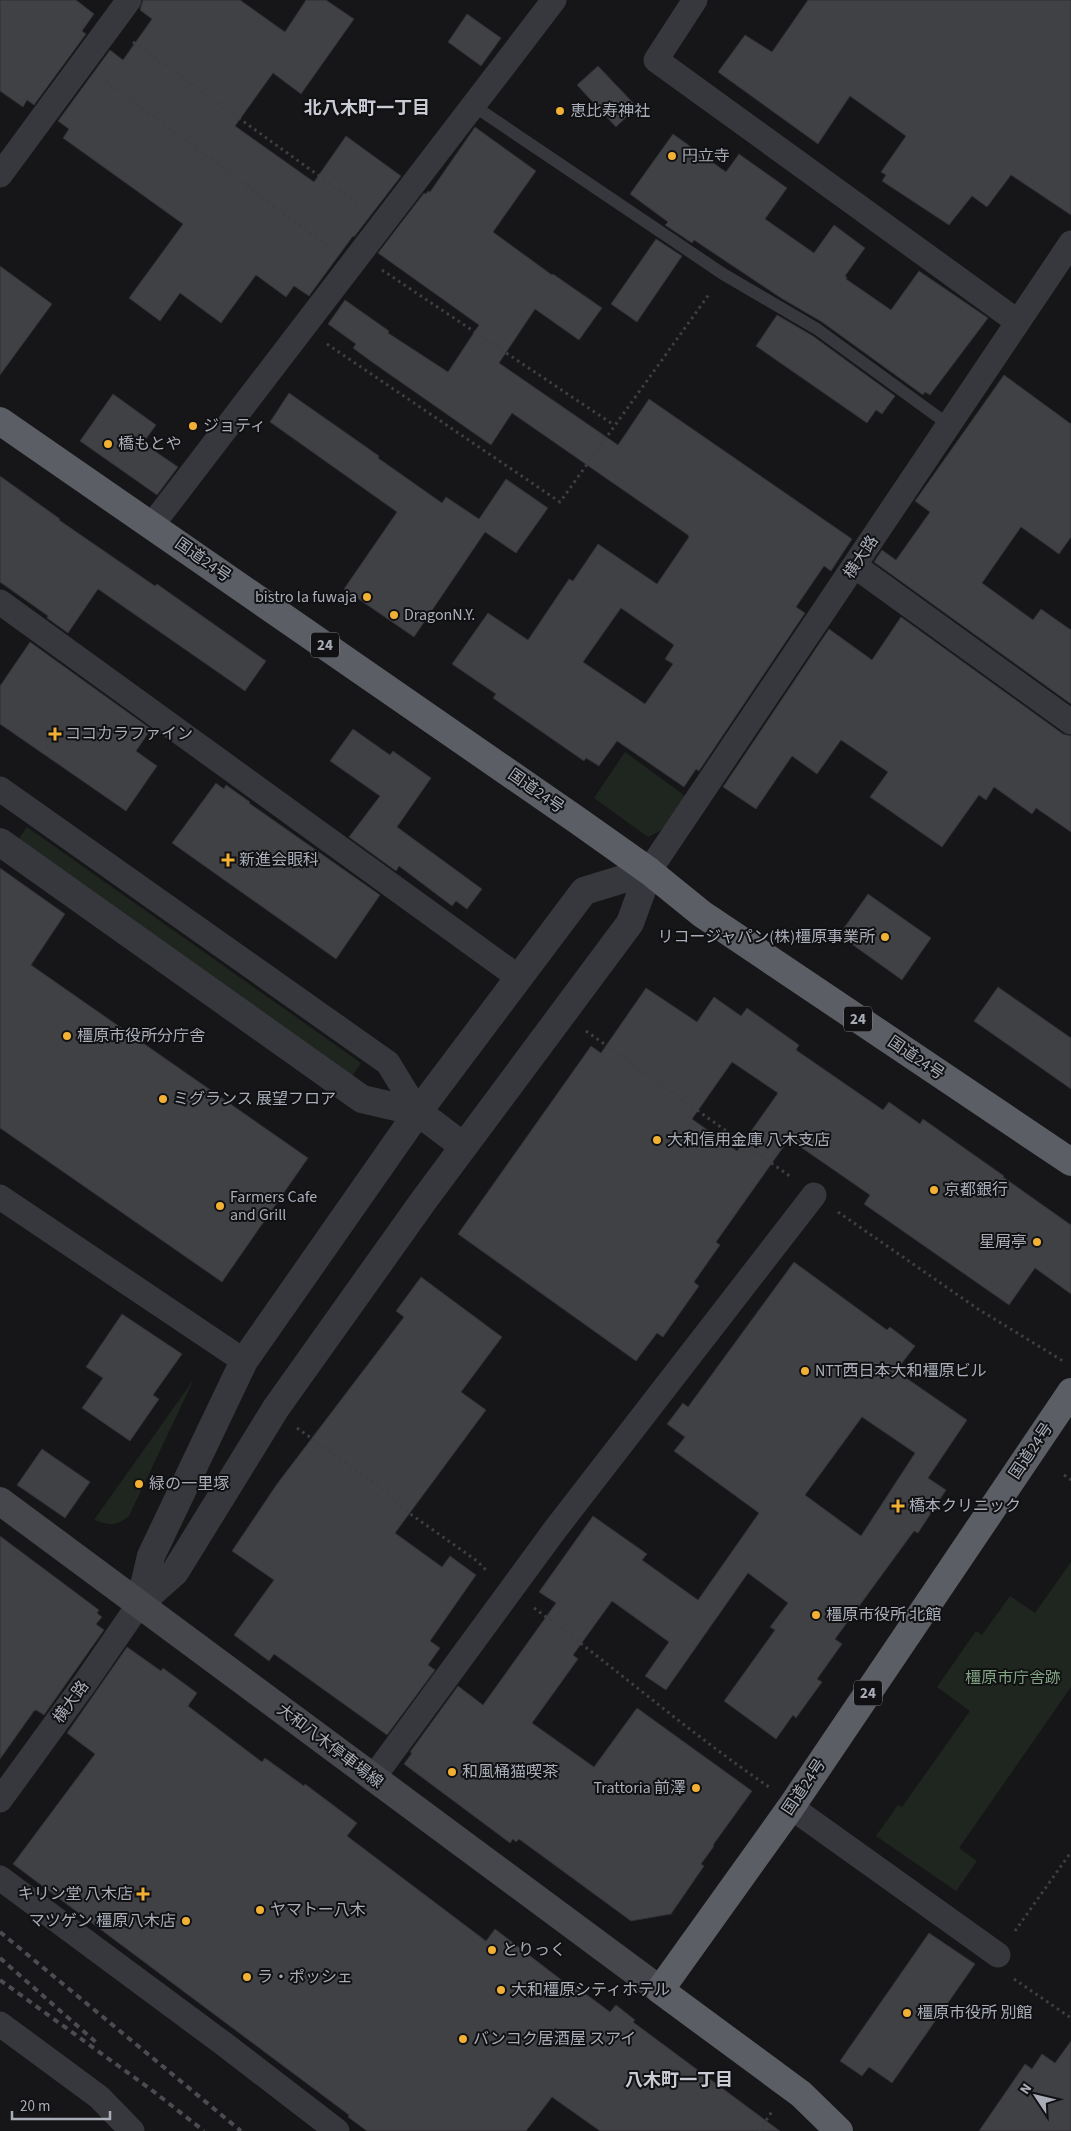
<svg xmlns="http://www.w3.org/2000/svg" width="1071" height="2131" font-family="'Source Sans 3','Noto Sans JP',sans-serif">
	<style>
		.green { fill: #1e261f }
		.building { fill: #404145; stroke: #303034; fill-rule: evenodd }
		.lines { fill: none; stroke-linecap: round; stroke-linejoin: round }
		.path { stroke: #3d3f44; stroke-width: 3; stroke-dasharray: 2.5 4; stroke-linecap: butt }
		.service { stroke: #37383d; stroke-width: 12 }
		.minor { stroke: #37383d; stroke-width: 25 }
		.tertiary { stroke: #37383d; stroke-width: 28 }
		.secondary { stroke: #45474d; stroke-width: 28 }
		.trunk { stroke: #5b5e65; stroke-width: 28 }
		.rail { stroke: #4a4c52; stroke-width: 4; stroke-dasharray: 6 5; stroke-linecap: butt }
		.poi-dot { fill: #f2b134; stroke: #111113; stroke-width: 2 }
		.labels { text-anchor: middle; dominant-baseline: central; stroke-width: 4; stroke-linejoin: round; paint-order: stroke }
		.shield { fill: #111113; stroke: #7b7e86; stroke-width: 1 }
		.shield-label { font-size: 15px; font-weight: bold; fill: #a8adb8 }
		.poi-label { font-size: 16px; fill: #a8adb8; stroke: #111113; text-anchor: start }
		.street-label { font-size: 16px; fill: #a8adb8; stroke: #111113 }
		.park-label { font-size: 16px; fill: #7fa381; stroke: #111113 }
		.neighbourhood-label { font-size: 18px; font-weight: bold; fill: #c9ccd4; stroke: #111113 }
	</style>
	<rect width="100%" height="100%" fill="#161618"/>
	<path class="green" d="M625,752l63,46 -20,29 -20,10 -54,-39z
		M27,827l334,236 -10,15 -334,-237z
		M194,1379l-65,137c-14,11 -19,9 -35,4z
		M1071,1562v125l-112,161 18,13 -21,30 -80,-55 22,-31 4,2 68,-96 -33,-24 39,-56 6,4 28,-39 25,17z"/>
	<path class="building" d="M0,0h76l18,14 -12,17 4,3 -52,71 -7,-5 -4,7 -23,-16z
		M143,0h97l45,32 21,-32h20l28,19 -53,75 -28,-21 -38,53 79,56 32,-46 55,40 -47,61 -1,-1 -44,60 -15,-10 -8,11 -30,-22 -35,48 -41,-30 -20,28 -31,-23 54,-74 -120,-86 6,-9 -11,-8 52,-71 13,10 29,-41 -12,-9z
		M808,0h263v215l-60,-40 -24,32 -15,-11 -23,29 -67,-44 4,-6 -5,-3 25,-36 -56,-40 -32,48 -100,-72 27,-37 27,17z
		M467,14l34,24 -20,28 -33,-24z
		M598,66l39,41 -21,20 -39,-42z
		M475,127l61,44 -43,61 59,43 1,-1 49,34 -23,32 -44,-31 -36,54 119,82 31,-46 203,140 -21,32 -7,-5 -28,41 9,6 -106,158 -3,-2 -12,18 -67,-46 -18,25 -13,-8 -2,3 -91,-63 3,-4 -44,-30 36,-51 40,27 41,-61 4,2 25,-37 59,40 32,-47 -1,-2 -176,-122 -21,32 -119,-83 -19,-14 3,-4 -28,-20 17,-24 44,31 -1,2 60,39 31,-47 -101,-72 46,-60 2,1 2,-3 2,1zM621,608l53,37 -9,14 8,5 -28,40 -62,-42z
		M673,134l53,38 13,-18 48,34 -22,31 49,34 20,-28 31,23 -20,28 2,1 -1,2 45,31 28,-39 69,47 -58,77 -5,-3 -2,3 -101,-73 -41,-24 -87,-58 -2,3 -27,-18 3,-3 -38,-28z
		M656,239l26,17 -45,66 -26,-18z
		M0,266l52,38 -52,71z
		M777,315l36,21 82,60 -13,18 -6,-4 -9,13 -111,-77z
		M1004,375l67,49v113l-12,17 -38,-27 -39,56 51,37 8,-11 30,21v74l-197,-142 8,-12 14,10 34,-48 -15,-11z
		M289,393l90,63 -1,2 64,45 4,-6 33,22 27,-40 42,29 -32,45 -31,-21 -71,105 -70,-48 53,-77 -127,-90z
		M113,394l43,31 -13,18 35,24 -21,28 -77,-54z
		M0,476l60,43 -1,1 96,66 2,-2 109,77 -21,30 -147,-102 -30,44 -21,-15 1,-2 -48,-34z
		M901,617l162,117 8,2v96l-35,-24 -4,6 -38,-27 -8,13 -7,-5 -37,52 -72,-50 18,-25 -47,-32 -24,34 -25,-18 -36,53 -33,-22 106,-158 43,31z
		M30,642l121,87 -15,22 21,15 -31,45 -126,-87v-38z
		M353,729l37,26 3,-4 38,27 -34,49 85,62 -15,20 -11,-8 -4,5 -53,-40 -3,5 -47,-34 31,-41 -50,-35z
		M216,783l8,6 2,-4 24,17 -1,1 131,92 -44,64 -164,-116z
		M0,868l65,46 -34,51 277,193 -86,124 -222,-154z
		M868,894l63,44 -29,42 -63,-45z
		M998,987l73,51v51l-97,-68z
		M646,988l51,34 17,-25 27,19 6,-8 52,37 -3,5 87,60 6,-8 31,22 3,-5 81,57 -1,1 68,48v69l-36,-26 -26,37 -145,-101 6,-9 -81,-56 -73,103 4,3 -26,37 5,4 -36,51 -6,-4 -21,28 -178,-127 133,-188 10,7zM732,1062l46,31 -41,58 -45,-32z
		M794,1262l93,68 3,-3 25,19 -19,25 71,49 -39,58 18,12 -28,43 -4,-2 -79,108 7,5 -25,35 5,3 -26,36 -3,-3 -17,24 -52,-38 51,-71 -5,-3 18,-24 -40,-30 -82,117 -21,-14 24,-34 -57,-41 -39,54 5,4 -46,64 62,44 43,-59 115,83 -39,54 1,1 -13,18 3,2 -33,48 -40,7 -112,-82 -3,3 -3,-3 -3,4 -106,-79 8,-11 -2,-1 48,-66 25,19 73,-102 -17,-11 54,-76 54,38 -5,6 56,40 61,-87 -85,-62 11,-14 -18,-13 16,-21 5,4zM862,1417l53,36 -54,83 -56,-41z
		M421,1277l81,60 -41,55 25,18 -91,123 47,34 8,-11 26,19 -46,66 10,7 -12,17 7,5 -48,65 -113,-81 -5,7 -35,-26 40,-55 -42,-29 45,-67 127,-167 -8,-6z
		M122,1314l60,40 -29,41 6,4 -29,42 -48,-33 21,-30 -17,-11z
		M42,1449l48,33 -25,36 -48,-33z
		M0,1536l99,74 -2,3 5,4 -6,7 8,6 -60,85 -8,-5 -2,1 -34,48z
		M127,1647l34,24 2,-3 34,25 -9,13 74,56 3,-4 39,28 1,-2 52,39 -10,13 139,105 9,-12 77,59 2,-3 36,27 6,-7 19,15 -2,2 147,109h-180l-48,-34 -26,34h-159l-19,-14 1,-2 -336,-251 82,-110 -28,-21z
		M929,1933l46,31 -83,119 -23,-16 -7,9 -22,-15z
		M1071,2041v90h-92l46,-67 7,5 10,-15 13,9z"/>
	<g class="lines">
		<path class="path" d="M133,42l228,164
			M106,81l223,166
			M382,270l232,155
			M327,344l233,158 150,-209
			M586,1031l205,146
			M838,1212l140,97 85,52
			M297,1428l90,64 12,14 78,55 11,11
			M1064,1475l7,5
			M534,1608c79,58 153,123 235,179
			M1015,1931l56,-79
			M1014,1979l57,39
			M759,2131l14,-21"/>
		<path class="service" d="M474,106l249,168 94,55 132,96"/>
		<path class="minor" d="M695,0l-39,60 362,262
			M0,175l129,-175
			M152,525l402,-525
			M855,566l216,156
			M0,602l518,375
			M0,789l388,274 30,49
			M649,871l422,-628
			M0,1197l244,164
			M373,1778l181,-247 260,-336
			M0,1800l85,-117 55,-80
			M791,1807l207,148
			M0,1878l224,166 113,87
			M0,2024l99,73 33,34"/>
		<path class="tertiary" d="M0,842l362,257 56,13 45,34
			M140,1603l11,-47 93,-195 174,-249 166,-221 65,-20
			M140,1603l35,-31 101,-164 148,-208 206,-277 19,-52"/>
		<path class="secondary" d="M0,1501l660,489"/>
		<path class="trunk" d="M0,421l577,399 72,51 53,43 369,248
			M839,2131l-38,-37 -141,-104 131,-183 280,-415"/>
		<path class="rail" d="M0,1932l241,199
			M0,1958l98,86
			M0,1980l153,111 51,40"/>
	</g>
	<g class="poi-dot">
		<circle cx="560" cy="111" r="5"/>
		<circle cx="672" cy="156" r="5"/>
		<circle cx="193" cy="426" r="5"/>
		<circle cx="108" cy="444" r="5"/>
		<circle cx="367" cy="597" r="5"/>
		<circle cx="394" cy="615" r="5"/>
		<path d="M52.5 726.5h5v5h5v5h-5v5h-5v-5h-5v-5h5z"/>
		<path d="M225.5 852.5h5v5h5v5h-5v5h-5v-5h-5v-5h5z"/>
		<circle cx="885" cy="937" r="5"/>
		<circle cx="67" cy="1036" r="5"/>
		<circle cx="163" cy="1099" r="5"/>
		<circle cx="657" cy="1140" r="5"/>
		<circle cx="934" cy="1190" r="5"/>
		<circle cx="220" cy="1206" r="5"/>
		<circle cx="1037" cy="1242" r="5"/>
		<circle cx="805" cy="1371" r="5"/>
		<circle cx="139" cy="1484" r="5"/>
		<path d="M895.5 1498.5h5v5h5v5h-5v5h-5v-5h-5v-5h5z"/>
		<circle cx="816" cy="1615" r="5"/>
		<circle cx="452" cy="1772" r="5"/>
		<circle cx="696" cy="1788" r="5"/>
		<path d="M140.5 1886.5h5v5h5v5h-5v5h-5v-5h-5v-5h5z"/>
		<circle cx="260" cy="1910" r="5"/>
		<circle cx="186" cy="1921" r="5"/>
		<circle cx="492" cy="1950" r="5"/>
		<circle cx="247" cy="1977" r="5"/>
		<circle cx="501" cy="1990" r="5"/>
		<circle cx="907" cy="2013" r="5"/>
		<circle cx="463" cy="2039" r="5"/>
	</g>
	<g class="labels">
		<g class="shield">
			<rect x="311" y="632.5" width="28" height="25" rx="4"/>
			<rect x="844" y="1006.5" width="28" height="25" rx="4"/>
			<rect x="854" y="1680.5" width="28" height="25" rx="4"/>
		</g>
		<g class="shield-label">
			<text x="325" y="645">24</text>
			<text x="858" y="1019">24</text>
			<text x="868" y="1693">24</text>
		</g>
		<g class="poi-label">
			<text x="570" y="111">恵比寿神社</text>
			<text x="682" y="156">円立寺</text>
			<text x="203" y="426">ジョティ</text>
			<text x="118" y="444">橋もとや</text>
			<text x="357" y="597" text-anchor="end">bistro la fuwaja</text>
			<text x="404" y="615">DragonN.Y.</text>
			<text x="65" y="734">ココカラファイン</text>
			<text x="239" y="860">新進会眼科</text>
			<text x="875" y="937" text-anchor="end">リコージャパン(株)橿原事業所</text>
			<text x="77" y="1036">橿原市役所分庁舎</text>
			<text x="173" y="1099">ミグランス 展望フロア</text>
			<text x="667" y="1140">大和信用金庫 八木支店</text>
			<text x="944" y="1190">京都銀行</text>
			<text x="230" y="1197">Farmers Cafe<tspan x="230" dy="18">and Grill</tspan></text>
			<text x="1027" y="1242" text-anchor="end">星屑亭</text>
			<text x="815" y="1371">NTT西日本大和橿原ビル</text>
			<text x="149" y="1484">緑の一里塚</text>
			<text x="909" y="1506">橋本クリニック</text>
			<text x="826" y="1615">橿原市役所 北館</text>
			<text x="462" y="1772">和風桶猫喫茶</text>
			<text x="686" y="1788" text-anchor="end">Trattoria 前澤</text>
			<text x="133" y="1894" text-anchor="end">キリン堂 八木店</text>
			<text x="270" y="1910">ヤマトー八木</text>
			<text x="176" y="1921" text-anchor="end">マツゲン 橿原八木店</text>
			<text x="502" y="1950">とりっく</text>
			<text x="257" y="1977">ラ・ポッシェ</text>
			<text x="511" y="1990">大和橿原シティホテル</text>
			<text x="917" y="2013">橿原市役所 別館</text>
			<text x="473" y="2039">バンコク居酒屋 スアイ</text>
		</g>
		<g class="street-label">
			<text transform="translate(861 557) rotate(-56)">横大路</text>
			<text transform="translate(203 560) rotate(35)">国道24号</text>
			<text transform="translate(536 791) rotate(35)">国道24号</text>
			<text transform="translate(916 1058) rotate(34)">国道24号</text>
			<text transform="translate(1031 1451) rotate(-56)">国道24号</text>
			<text transform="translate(71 1702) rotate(-54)">横大路</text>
			<text transform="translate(330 1746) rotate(37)">大和八木停車場線</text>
			<text transform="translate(804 1787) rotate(-56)">国道24号</text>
		</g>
		<g class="park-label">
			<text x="1013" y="1678">橿原市庁舎跡</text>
		</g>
		<g class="neighbourhood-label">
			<text x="367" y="108">北八木町一丁目</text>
			<text x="679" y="2080">八木町一丁目</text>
		</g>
	</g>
	<g transform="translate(1036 2096) rotate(305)" stroke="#111113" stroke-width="4" paint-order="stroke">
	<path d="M0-4L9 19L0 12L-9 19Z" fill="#a8adb8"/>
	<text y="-8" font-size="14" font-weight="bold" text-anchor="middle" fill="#a8adb8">N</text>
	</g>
	<path d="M12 2111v8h98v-8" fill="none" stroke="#a8adb8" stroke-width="2.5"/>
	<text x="20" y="2111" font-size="15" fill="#a8adb8" stroke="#111113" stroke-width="4" paint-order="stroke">20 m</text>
</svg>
